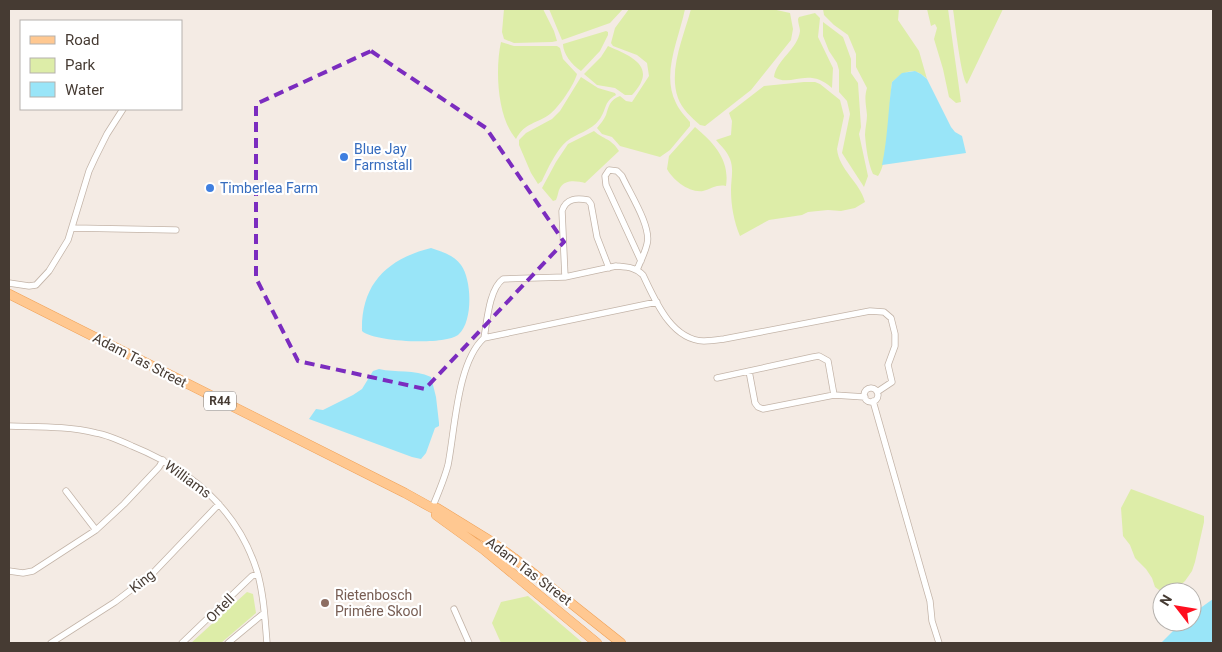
<svg xmlns="http://www.w3.org/2000/svg" width="1222" height="652" font-family="Roboto,sans-serif">
	<style>
		.green { fill: #ddeda8 }
		.water { fill: #99e5f8 }
		.lines { fill: none; stroke-linecap: round; stroke-linejoin: round }
		.street-casing { stroke: #c3b4a8; stroke-width: 7 }
		.primary-casing { stroke: #f0a055; stroke-width: 10 }
		.street { stroke: #fff; stroke-width: 5.5 }
		.primary { stroke: #ffc891; stroke-width: 9 }
		.marked { fill: none; stroke: #7b2cbf; stroke-width: 4; stroke-dasharray: 10 6; stroke-linejoin: round }
		.shop-dot { fill: #3f7fe0; stroke: #fff; stroke-width: 2 }
		.education-dot { fill: #8d6e63; stroke: #fff; stroke-width: 2 }
		.labels { text-anchor: middle; dominant-baseline: central; stroke-width: 4.5; stroke-linejoin: round; paint-order: stroke }
		.shield { fill: #fff; stroke: #7e7670; stroke-width: 1 }
		.shield-label { font-size: 12px; font-weight: bold; fill: #463b33 }
		.shop-label { font-size: 14px; fill: #366cbe; stroke: #fff; text-anchor: start }
		.street-label { font-size: 14px; fill: #463b33; stroke: #fff }
		.education-label { font-size: 14px; fill: #785e54; stroke: #fff; text-anchor: start }
	</style>
	<rect width="100%" height="100%" fill="#f4ebe4"/>
	<path class="green" d="M504,9h39l11,22 3,10 -5,1 -38,1 -10,-4 -2,-7z
		M549,9h74l-13,14 -48,17z
		M629,9h56c-6,30 -24,65 -9,94 3,7 9,13 14,19v4l-20,24 -10,7 -40,-11 -8,-9 -10,-3 -5,-6c3,-4 7,-8 9,-13 3,-10 4,-15 14,-19l6,5 6,1 17,-26 -2,-13 -10,-8 -24,-9 -2,-3 4,-15z
		M691,9h81l18,4 3,16 -2,11 -40,50 -46,36 -5,-1c-9,-8 -18,-16 -22,-27 -10,-28 6,-62 13,-89z
		M823,9h76l-1,11 21,31 8,28c-13,-13 -22,-8 -35,3 -3,20 -3,81 -14,94l-5,-2c-5,-11 -7,-27 -8,-39 0,-7 2,-13 2,-20 -1,-11 -3,-17 0,-27l-11,-21v-13l-8,-19 -14,-10 -10,-10z
		M927,9h21l13,93 -5,1 -7,-6 -6,-28 -9,-30 3,-11 -2,-4 -4,2z
		M953,9h50l-36,75c-6,-5 -12,-62 -14,-75z
		M815,13l5,5 -2,19 15,31 -1,20c-24,-22 -41,0 -58,-11 2,-17 24,-28 26,-46 0,-3 -2,-8 -2,-12l1,-2z
		M823,22l20,15 8,22v14l7,10 3,44 -2,7 9,42 -4,11 -22,-34 8,-39 -3,-13 -8,-9v-22l-2,-7 -8,-12 -6,-15z
		M606,31l2,1v3l-8,16 -17,18 -2,2c-9,-6 -18,-17 -18,-27z
		M501,42l13,4h43l3,2 3,11 14,15c-3,11 -18,33 -27,40 -13,10 -25,8 -34,25 -19,-22 -21,-70 -15,-97z
		M608,46c25,11 50,21 24,49h-7l-10,-7 -18,-3 -13,-11 17,-17z
		M581,77l17,11 17,5 1,2c-13,7 -9,15 -17,25 -8,11 -22,13 -32,21 -10,8 -20,29 -25,40l-4,3 -7,-11 -12,-28v-5l7,-7 26,-14 8,-8z
		M804,82h11l5,2 20,16 4,16 -7,33c2,21 23,33 28,53l-10,6 -14,3 -13,-1 -20,2 -6,3 -33,5 -29,16c-6,-14 -9,-30 -9,-46 0,-11 3,-21 -1,-31 -3,-8 -9,-13 -14,-19l15,-5 1,-14 -3,-8 35,-27z
		M695,127c19,16 35,33 31,59 -9,-2 -15,3 -23,5 -14,2 -30,-11 -36,-22l2,-13z
		M594,131c10,9 17,7 25,20l-34,32c-8,-2 -20,-4 -25,5 -2,3 -2,8 -4,12l-3,1 -11,-13 14,-26 12,-18z
		M1131,489l73,27v6l-9,40 -3,9 -7,10 -12,11h-11l-7,-5 -3,-9 -6,-9 -11,-11 -5,-13 -7,-9 -2,-28z
		M247,592l6,2 3,19 -35,30h-30z
		M528,596l55,47h-82l-9,-20 9,-21z"/>
	<path class="water" d="M915,71l6,3 6,5 24,48 4,5 7,4 4,17 -84,12c6,-28 6,-56 10,-83l10,-9z
		M431,248c11,4 23,7 30,17 11,15 12,56 -2,69 -11,12 -86,8 -97,-3 -1,-47 25,-72 69,-83z
		M379,369c17,4 35,0 52,8l5,20 3,26v3l-4,2 -9,25 -5,6 -9,-2 -103,-38 7,-10 7,1 30,-15 9,-6 11,-18z
		M1213,599v44h-52l21,-21h10v-8z"/>
	<g class="lines">
		<defs>
			<path id="street" d="M73,228l103,2
				M637,270c3,-8 8,-17 10,-26 5,-17 -18,-52 -25,-68l-5,-5 -8,-1 -4,6 1,9 35,76
				M565,277l-3,-66c4,-13 15,-13 26,-11l3,4 6,33 12,31
				M9,283l20,3 7,-1 13,-14 19,-31 21,-69 6,-13 12,-24 16,-25
				M484,338c3,-16 5,-49 19,-59l62,-2 51,-11c10,1 20,1 27,9 12,25 28,65 61,66 7,0 13,-1 20,-2l146,-28 14,1 7,6 4,16v12l-7,19 4,17 -15,10
				M749,371l6,32 3,4 5,2 71,-14 31,2
				M717,378l96,-21 6,-1 9,5 6,34
				M864 395a7 7 0 1 1 14 0a7 7 0 1 1-14 0Z
				M873,401l57,200 2,20 7,22
				M9,426c28,1 59,0 87,7 12,2 25,8 36,13 59,24 105,62 125,125 7,23 8,49 10,72
				M66,491l30,39
				M432,508c6,-14 12,-28 16,-43 7,-35 9,-103 36,-127l173,-36
				M9,571l14,2 10,-2 63,-41 28,-26 35,-37 4,-7
				M454,609l15,34
				M51,643l64,-41 38,-29 66,-69
				M182,643l70,-67 6,-2
				M228,643l36,-30"/>
			<path id="primary" d="M9,294l396,199 27,15h5l52,32 25,18 107,85
				M436,515l47,34 114,94"/>
		</defs>
		<use href="#street" class="street-casing"/>
		<use href="#primary" class="primary-casing"/>
		<use href="#street" class="street"/>
		<use href="#primary" class="primary"/>
	</g>
	<path class="marked" d="M371,51l115,77 78,114 -139,147 -127,-28 -42,-83v-174z"/>
	<g class="shop-dot">
		<circle cx="344" cy="157" r="5"/>
		<circle cx="210" cy="188" r="5"/>
	</g>
	<circle class="education-dot" cx="325" cy="603" r="5"/>
	<g class="labels">
		<rect class="shield" x="204" y="391.5" width="32" height="19" rx="4"/>
		<g class="shield-label">
			<text x="220" y="401">R44</text>
		</g>
		<g class="shop-label">
			<text x="354" y="149">Blue Jay<tspan x="354" dy="16">Farmstall</tspan></text>
			<text x="220" y="188">Timberlea Farm</text>
		</g>
		<g class="street-label">
			<text transform="translate(140 360) rotate(27)">Adam Tas Street</text>
			<text transform="translate(188 479) rotate(36)">Williams</text>
			<text transform="translate(529 571) rotate(37)">Adam Tas Street</text>
			<text transform="translate(142 581) rotate(-38)">King</text>
			<text transform="translate(220 608) rotate(-45)">Ortell</text>
		</g>
		<g class="education-label">
			<text x="335" y="595">Rietenbosch<tspan x="335" dy="16">Primêre Skool</tspan></text>
		</g>
	</g>
	<rect width="1222" height="652" fill="none" stroke="#463b33" stroke-width="20"/>
	<rect x="20" y="20" width="162" height="90" fill="#ffffff" stroke="#b5b1ad"/>
	<rect x="30" y="36" width="25" height="8" fill="#ffc891" stroke="#b5b1ad"/>
	<text x="65" y="45" font-size="15" fill="#463b33">Road</text>
	<rect x="30" y="58" width="25" height="15" fill="#ddeda8" stroke="#b5b1ad"/>
	<text x="65" y="70" font-size="15" fill="#463b33">Park</text>
	<rect x="30" y="82" width="25" height="15" fill="#99e5f8" stroke="#b5b1ad"/>
	<text x="65" y="95" font-size="15" fill="#463b33">Water</text>
	<g transform="translate(1177 607) rotate(301)"><circle r="24" fill="#ffffff" stroke="#b5b1ad"/>
	<path d="M0-4L9 19L0 12L-9 19Z" fill="#ff0f1f"/>
	<text y="-8" font-size="14" font-weight="bold" text-anchor="middle" fill="#463b33">N</text>
	</g>
</svg>
